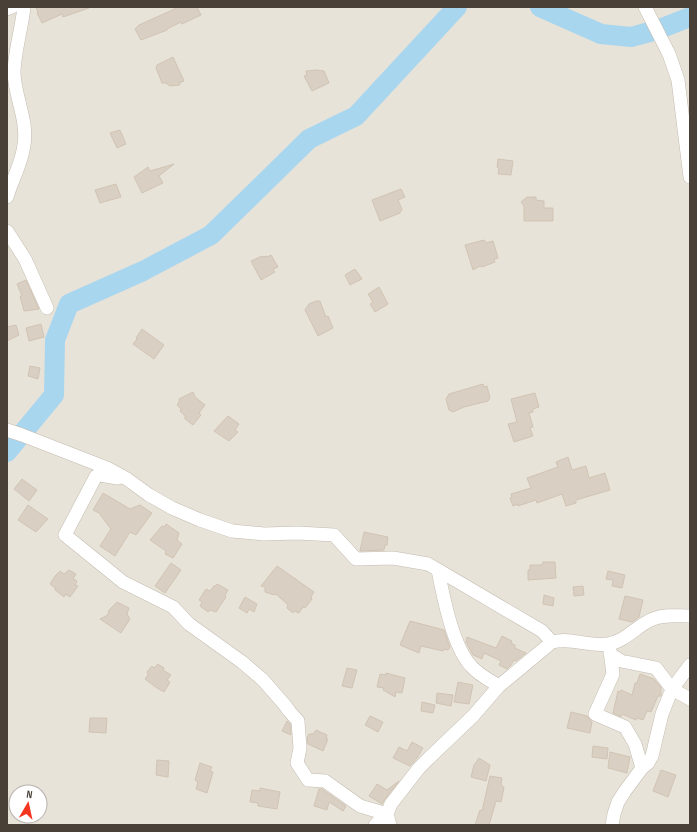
<svg xmlns="http://www.w3.org/2000/svg" width="697" height="832" font-family="'Sofia Sans Condensed',sans-serif">
	<style>
		.residential { fill: #e8e3d8; fill-rule: evenodd }
		.lines { fill: none; stroke-linecap: round; stroke-linejoin: round }
		.river { stroke: #a9d6ef; stroke-width: 20 }
		.building { fill: #d9cfc3; stroke: #d1c4b3 }
		.minor-casing { stroke: #c3bbb0; stroke-width: 14 }
		.minor { stroke: #fff; stroke-width: 13 }
	</style>
	<rect width="100%" height="100%" fill="#f5f1ea"/>
	<path class="residential" d="M7,7h683v818h-683zM16,792h24v24h-24z"/>
	<g class="lines">
		<path class="river" d="M540,7l61,27 30,3 26,-7 33,-13
			M7,452l47,-57 1,-55 14,-36 74,-33 68,-36 98,-96 47,-23 101,-109"/>
	</g>
	<path class="building" d="M36,7h53v1l-26,9 -1,-3 -20,9 -5,-10h1z
		M179,7h18l4,8 -19,9 -1,-2 -14,7v1l-26,10 -6,-11 4,-4z
		M173,57l11,24 -5,2 1,2 -10,1 -4,-3h-4l-6,-15 1,-3z
		M317,70l7,1 5,12 -17,8 -8,-15 3,-1 -1,-4z
		M120,130l6,14 -9,4 -7,-15z
		M498,159l15,2 -2,14 -13,-1 1,-6 -2,-1z
		M174,164l-15,12 4,7 -21,10 -8,-16 14,-10 2,4z
		M116,184l5,13 -21,6 -5,-13z
		M401,189l4,8 -7,3 4,9 -2,4 -20,8 -8,-21z
		M527,197h9v3l8,1v7h9v13h-29v-15l-3,-4z
		M484,240l2,3 7,-2 5,17 -4,1 1,3 -13,5 -2,-1 -7,4 -8,-25z
		M271,255l7,12 -5,2 2,3 -14,8 -10,-19 11,-5 1,1 4,-1v1z
		M355,269l7,10 -12,6 -5,-10z
		M26,280l13,29 -15,2 -4,-15h2l-5,-12z
		M379,287l9,17 -13,8 -5,-8 3,-2 -5,-8z
		M316,301h4l6,16 2,-1 5,12 -15,8 -13,-26 4,-6z
		M41,324l3,13 -15,4 -3,-13z
		M16,325l3,10 -12,6v-14z
		M142,329l22,16 -10,14 -21,-15 4,-5 -1,-1z
		M30,366l10,2 -2,11 -10,-3z
		M483,384l1,3 3,-1 3,12 -2,3 -24,6 -11,5 -4,-2 -3,-11 3,-5z
		M193,392l2,5 10,8 -6,8 2,2 -8,10 -8,-6v-3l-5,-5 1,-2 -4,-4 2,-3v-3z
		M535,393l4,14 -6,2v3l-4,1 4,14 -3,1 3,8 -19,6 -6,-18 9,-2 -6,-23z
		M228,416l11,8 -4,6 3,2 -9,9 -15,-10z
		M568,457l4,13 14,-4 3,12 16,-5 5,17 -34,10v3l-10,3 -4,-12 -25,9 -1,-3 -18,6v-2l-5,2 -3,-8 2,-1 -1,-3 20,-6 -4,-10 31,-11 -2,-5z
		M22,479l15,11 -8,11 -15,-12z
		M103,493l27,16 10,-4 12,8 -16,22 -6,-3 -15,24 -15,-10 11,-17 -12,-16 -6,-3z
		M28,505l20,14 -12,13 -18,-12z
		M166,524l13,9 -2,7 5,4 -9,14 -8,-4 1,-3 -16,-11 12,-14 3,1z
		M364,532l24,5 -1,8h-2l-1,5 -24,1z
		M543,562h12l1,16 -28,2v-10h2v-5h12z
		M171,563l10,7 -16,23 -10,-7z
		M277,566l37,26 -3,5 1,2 -7,9 -2,-1 -4,6 -5,-2 -1,2 -6,-5 1,-3 -12,-11 -2,1 -9,-3v-5l-4,-1z
		M69,570l7,4 -3,5 4,2 -2,4 3,1 -8,11 -5,-3 -1,3 -9,-7v-2l-5,-4 5,-8 5,-5 4,3z
		M608,571l17,4 -3,13 -10,-2 1,-6 -7,-1z
		M217,584l11,6 -3,5 1,2 -10,15 -6,-2 -2,2 -8,-6 2,-4 -3,-2 7,-11 4,2 4,-5h1z
		M583,586l1,9 -10,1 -1,-9z
		M544,595l10,3 -1,8 -10,-2z
		M625,596l18,4 -4,17 -7,5 -13,-3z
		M245,597l12,7 -3,8 -5,-3 -2,4 -8,-5z
		M117,602l12,6 -2,6 3,5 -9,14 -21,-14 8,-4 1,-5z
		M410,621l34,9 6,17 -2,3 -4,-1 -1,2 -22,-5 -2,7 -19,-8z
		M502,636l10,5 -1,2 4,2v3l11,5 -10,8 -2,-1 -3,5 -4,4 -8,-4 2,-4 -17,-8 -2,6 -9,-4 -7,-13 1,-5 29,11z
		M158,664l6,4 -1,2 8,5 -4,5 3,2 -6,10 -7,-4 -12,-9 3,-4 -1,-3 5,-6 2,2z
		M347,668l10,2 -5,18 -10,-2z
		M386,673l19,5 -3,15 -6,-1 -1,5 -12,-7 1,-2 -7,-1 3,-13 6,1z
		M640,674l14,5 7,8v9h-3l-7,16 -4,-1 -4,9 -6,-2 -1,2 -14,-6 -1,3 -8,-4 5,-22 2,1 1,-2 11,5 3,-12h2z
		M458,682l15,3 -4,19 -15,-2z
		M437,693l16,2 -2,11 -15,-3z
		M422,702l13,3 -2,8 -12,-2z
		M571,712l16,4 5,6 -2,11 -23,-5z
		M370,716l13,6 -5,10 -13,-7z
		M90,718h17l-1,15 -17,-1z
		M287,721l3,3 1,11 -9,-4z
		M316,730l11,5 -1,4h2l-5,12 -15,-7 -1,-6 2,-4h4z
		M412,742l11,6 -6,10 -7,8 -17,-8 6,-11 8,4z
		M593,746l15,2 -1,11 -15,-2z
		M610,752l20,5 -3,16 -19,-5z
		M479,758l11,7 -4,16 -15,-4 3,-12z
		M157,760l12,1 -1,16 -12,-2z
		M200,763l12,4 -2,4 3,1 -6,21 -11,-4 2,-7 -3,-2z
		M661,770l15,5 -8,22 -15,-6z
		M490,776l12,2 -1,6 3,4 -3,14 -5,-1 -7,24h-14l5,-15 2,1z
		M399,781l-14,18 -3,5 -13,-8 8,-12 10,6z
		M260,788l20,4 -3,17 -19,-3v-3l-8,-1 2,-12 8,1z
		M319,789h3l24,17 -3,5 -14,-9 -2,8 -13,-4z"/>
	<g class="lines">
		<defs>
			<path id="minor" d="M645,7l24,47 9,26 12,97
				M7,9l5,-2
				M7,197c5,-17 15,-34 17,-52 4,-25 -9,-47 -10,-72 0,-19 8,-46 10,-66
				M7,231l18,28 22,49
				M7,430l15,5 85,33 20,11 22,16 23,13 28,12 32,11 32,3 34,-1 36,2 22,24 37,-1 35,6 114,67 10,11
				M118,478l-18,-3 -4,1 -31,59 58,47 50,25 16,17 53,38 21,18 21,24 6,8 8,9 2,27 -3,15 11,17 17,1 35,25 27,8 3,11
				M438,570c5,26 15,77 33,96 8,9 18,14 28,20
				M609,644l4,30 -18,40 30,13 10,17 7,24
				M610,654l11,7 35,7 16,21 18,10
				M375,825l12,-11 4,-10 28,-36 10,-10 44,-42 26,-30 53,-44c21,-5 36,5 56,2 17,-2 29,-19 45,-25 12,-5 25,-3 37,-3
				M612,825l2,-11 4,-12 7,-11 17,-23 6,-5 4,-7 10,-42 10,-25 18,-24"/>
		</defs>
		<use href="#minor" class="minor-casing"/>
		<use href="#minor" class="minor"/>
	</g>
	<rect width="697" height="832" fill="none" stroke="#494138" stroke-width="16"/>
	<g transform="translate(28 804) rotate(9)"><circle r="19" fill="#ffffff" stroke="#b6b3af"/>
	<path d="M0-3L7 15L0 10L-7 15Z" fill="#f43621"/>
	<text y="-6" font-size="11" font-weight="bold" text-anchor="middle" fill="#494138">N</text>
	</g>
</svg>
